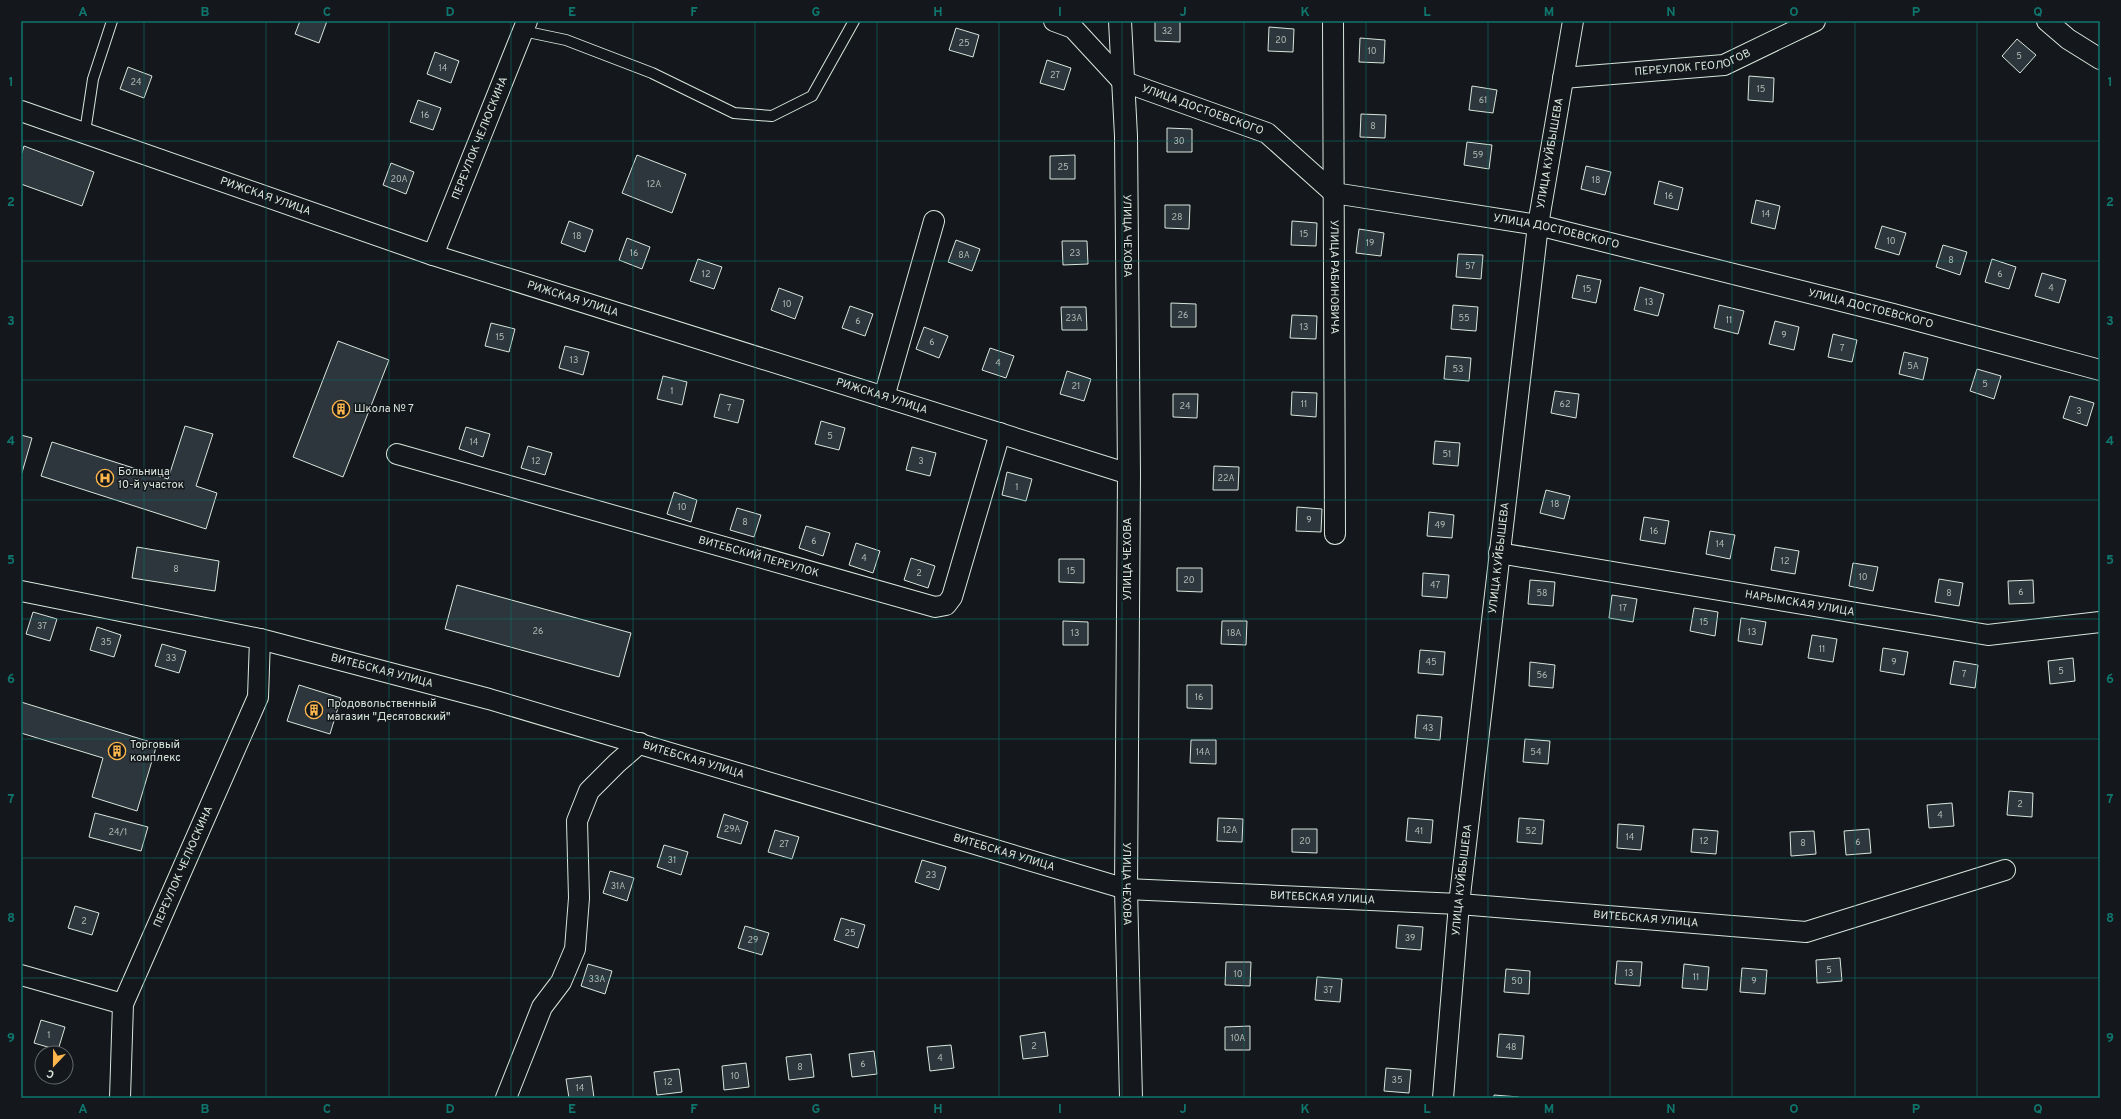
<svg xmlns="http://www.w3.org/2000/svg" width="2121" height="1119" font-family="Overpass,sans-serif">
	<style>
		.building { fill: #2c363c; stroke: #d8e6dc }
		.lines { fill: none; stroke-linecap: round; stroke-linejoin: round }
		.service-casing { stroke: #d8e6dc; stroke-width: 12 }
		.minor-casing { stroke: #d8e6dc; stroke-width: 22 }
		.tertiary-casing { stroke: #d8e6dc; stroke-width: 24 }
		.service { stroke: #14181c; stroke-width: 10 }
		.minor { stroke: #14181c; stroke-width: 20 }
		.tertiary { stroke: #14181c; stroke-width: 22 }
		.grid { fill: none; stroke: #0f766e; stroke-width: 1; stroke-opacity: 0.55 }
		.labels { text-anchor: middle; dominant-baseline: central; stroke-width: 3; stroke-linejoin: round; paint-order: stroke }
		.number-label { font-size: 9px; fill: #adbab4 }
		.street-label { font-size: 11px; fill: #d8e6dc; stroke: #14181c }
		.poi-label { font-size: 11px; fill: #d8e6dc; stroke: #14181c; text-anchor: start }
		.neatline { fill: none; stroke: #0f766e; stroke-width: 1.5 }
		.grid-label { font-size: 13px; text-anchor: middle; font-weight: bold; fill: #0f766e }
	</style>
	<rect width="100%" height="100%" fill="#14181c"/>
	<path class="building" d="M300,21h27l-8,22 -24,-9z
		M1155,21h25v21l-25,-1z
		M1269,27l25,2 -1,23 -25,-1z
		M956,28l23,7 -6,22 -24,-7z
		M1360,38l25,2 -1,23 -25,-1z
		M2017,39l19,16 -16,18 -18,-17z
		M435,52l24,9 -8,22 -24,-9z
		M1047,60l24,8 -7,22 -24,-7z
		M128,67l24,9 -8,22 -24,-9z
		M1749,76l25,2 -1,24 -25,-2z
		M1472,86l25,4 -4,23 -24,-3z
		M418,100l23,8 -8,22 -23,-8z
		M1361,114l25,1 -1,23 -25,-1z
		M1167,128l25,1v23h-25z
		M1467,142l25,3 -3,24 -25,-4z
		M24,146l70,26 -12,34 -61,-22v-28z
		M637,155l49,19 -14,39 -50,-20z
		M1075,155v24h-25v-23z
		M391,163l23,9 -8,22 -23,-9z
		M1586,166l25,6 -6,23 -24,-6z
		M1659,181l24,7 -5,22 -24,-6z
		M1756,200l24,6 -5,23 -24,-6z
		M1165,205h25l-1,24 -24,-1z
		M569,221l24,9 -8,22 -24,-9z
		M1292,221l25,2 -1,23 -25,-1z
		M1882,226l24,7 -7,22 -24,-7z
		M1359,229l25,4 -3,23 -25,-3z
		M627,238l23,9 -8,22 -23,-9z
		M956,240l24,9 -8,22 -24,-9z
		M1062,241h25l1,23 -25,1z
		M1943,245l24,7 -7,23 -24,-8z
		M1458,254l25,1 -2,24 -25,-2z
		M698,259l24,8 -8,22 -24,-8z
		M1992,259l24,8 -7,22 -24,-7z
		M2042,273l24,7 -7,23 -24,-7z
		M1577,275l24,5 -5,23 -24,-5z
		M1640,287l24,7 -6,22 -24,-6z
		M779,288l24,9 -8,22 -24,-9z
		M1171,303l25,1v23h-25z
		M1453,305l25,2 -2,24 -25,-2z
		M1719,305l25,6 -6,23 -24,-6z
		M850,306l23,8 -8,22 -23,-8z
		M1061,307h25l1,23h-25z
		M1292,315l25,1 -1,23 -26,-1z
		M1775,321l24,6 -5,23 -25,-6z
		M491,323l24,6 -6,23 -24,-6z
		M924,327l24,9 -9,22 -23,-9z
		M1833,334l24,6 -5,22 -24,-5z
		M338,341l51,19 -46,117 -50,-20z
		M565,346l24,6 -6,23 -24,-7z
		M990,348l24,8 -8,22 -24,-8z
		M1904,352l24,6 -5,22 -24,-6z
		M1446,356l25,2 -2,23 -25,-2z
		M1977,369l24,7 -7,23 -24,-8z
		M1067,371l24,8 -7,22 -24,-7z
		M663,376l24,6 -5,23 -25,-6z
		M1555,391l24,3 -3,24 -25,-5z
		M1292,392l25,1 -1,24 -25,-2z
		M720,394l24,6 -6,23 -24,-6z
		M1173,394h25l-1,24 -24,-1z
		M2070,396l24,7 -7,23 -24,-8z
		M821,421l24,7 -6,22 -24,-6z
		M185,426l28,8 -17,52 21,7 -11,36 -165,-53 11,-34 116,37z
		M466,427l24,7 -7,23 -24,-8z
		M21,435l11,3 -11,38z
		M1435,441l25,2 -2,23 -25,-2z
		M528,446l24,7 -7,22 -24,-7z
		M912,447l24,6 -6,23 -24,-6z
		M1214,466l25,1 -1,23h-25z
		M1007,472l25,7 -6,22 -24,-6z
		M1546,490l24,6 -6,23 -24,-6z
		M674,492l23,8 -6,22 -24,-8z
		M1297,507l25,2 -1,23 -25,-1z
		M737,508l24,7 -7,22 -24,-7z
		M1429,512l25,3 -2,23 -25,-2z
		M1644,517l25,4 -4,23 -25,-4z
		M806,526l24,7 -7,23 -24,-8z
		M1710,531l25,4 -5,24 -24,-5z
		M856,543l24,8 -7,22 -24,-8z
		M137,547l82,14 -4,30 -83,-13z
		M1775,547l24,4 -4,23 -24,-4z
		M911,558l24,8 -7,22 -24,-8z
		M1059,559h25v24l-25,-1z
		M1853,563l25,4 -5,24 -24,-5z
		M1177,568h25v24l-25,-1z
		M1423,573l26,2 -2,23 -25,-2z
		M1939,579l24,4 -4,23 -24,-4z
		M1530,580l25,2 -2,24 -25,-2z
		M2033,580l1,23 -25,1 -1,-23z
		M457,585l174,48 -12,44 -174,-48z
		M1612,595l25,4 -4,23 -24,-4z
		M1694,608l24,4 -3,24 -25,-5z
		M33,612l24,7 -7,22 -24,-7z
		M1741,618l25,4 -4,23 -24,-4z
		M1063,621l25,1v23h-25z
		M1222,621h25l-1,24 -25,-1z
		M97,627l24,8 -7,22 -24,-7z
		M1812,635l25,4 -4,23 -25,-4z
		M162,644l24,7 -7,22 -24,-7z
		M1883,648l25,4 -4,23 -24,-4z
		M1420,650l25,2 -2,23 -25,-2z
		M2073,658l2,23 -25,3 -2,-23z
		M1954,661l24,4 -3,23 -25,-4z
		M1530,662l25,3 -2,23 -24,-2z
		M299,685l42,13 -11,36 -43,-13z
		M1187,685h25v24l-25,-1z
		M21,702l136,42 -20,67 -45,-14 11,-39 -82,-25z
		M1417,715l25,2 -2,23 -25,-2z
		M1525,739l25,2 -2,23 -25,-2z
		M1191,740h25v24l-26,-1z
		M2009,791l24,2 -1,24 -25,-2z
		M1952,803l2,23 -25,2 -2,-23z
		M95,813l53,14 -7,24 -52,-14z
		M724,814l24,8 -7,22 -24,-7z
		M1218,818l25,1 -1,23 -25,-1z
		M1408,818l25,2 -2,23 -25,-2z
		M1519,818l25,2 -2,24 -25,-2z
		M1618,824l26,2 -3,24 -24,-2z
		M1292,829h25v24l-25,-1z
		M1693,829l25,2 -2,23 -25,-2z
		M1869,829l2,24 -25,2 -2,-24z
		M775,830l24,7 -7,22 -24,-7z
		M1814,831l2,23 -25,2 -1,-24z
		M664,845l24,7 -7,23 -24,-8z
		M922,860l24,7 -7,23 -24,-8z
		M610,871l24,7 -7,23 -24,-8z
		M75,906l24,7 -7,22 -24,-7z
		M841,918l24,7 -7,23 -24,-8z
		M1398,925l25,2 -2,23 -25,-2z
		M745,926l24,7 -7,22 -24,-7z
		M1840,958l2,23 -25,2 -1,-23z
		M1617,961l25,1 -2,24 -25,-2z
		M1226,962h25l-1,24 -25,-1z
		M588,964l24,7 -7,23 -24,-8z
		M1684,964l25,3 -2,23 -25,-2z
		M1742,968l25,2 -2,24 -25,-2z
		M1506,969l24,2 -1,23 -25,-2z
		M1317,977l25,2 -2,23 -25,-2z
		M41,1020l24,7 -7,23 -24,-7z
		M1250,1026v24h-25v-23z
		M1045,1032l3,24 -25,3 -3,-23z
		M1499,1034l25,2 -2,23 -25,-2z
		M951,1045l3,23 -24,3 -3,-24z
		M874,1051l3,23 -25,3 -3,-23z
		M811,1054l3,23 -25,3 -3,-23z
		M746,1063l3,24 -25,3 -2,-24z
		M1386,1068l25,2 -2,23 -25,-2z
		M679,1069l3,23 -25,3 -3,-23z
		M591,1076l3,22h-25l-3,-19z
		M1494,1095l25,2v1h-25z"/>
	<g class="lines">
		<defs>
			<path id="service" d="M523,31l43,9 86,33 82,40 38,3 40,-20 42,-75
				M85,132l8,-53 19,-58"/>
			<g id="minor">
				<path id="s1" d="M1054,21l19,7 49,53 145,52 67,60 204,32 355,89 207,56"/>
				<path id="s2" d="M1333,21l2,513"/>
				<path d="M2047,21l21,18 32,20"/>
				<path id="s3" d="M1563,78l161,-13 91,-44"/>
				<path id="s4" d="M21,111l412,144 696,219"/>
				<path id="s5" d="M433,255l94,-234"/>
				<path d="M884,397l50,-176"/>
				<path id="s6" d="M397,454l538,153 11,-2 6,-8 48,-164"/>
				<path id="s7" d="M1499,553l489,82 112,-13"/>
				<path id="s8" d="M21,591l239,48 229,60 637,190 333,15 347,28 199,-62"/>
				<path d="M21,975l102,29"/>
				<path id="s9" d="M120,1098l3,-94 135,-307 2,-58"/>
				<path d="M506,1098l36,-91 19,-25 14,-33 4,-51 -2,-77 12,-30 28,-28 23,-20"/>
				<path id="s10" d="M1443,1098l16,-194 79,-679 35,-204"/>
			</g>
			<g id="tertiary">
				<path id="s11" d="M1120,21l6,115 3,338 -3,415 5,209"/>
			</g>
		</defs>
		<use href="#service" class="service-casing"/>
		<use href="#minor" class="minor-casing"/>
		<use href="#tertiary" class="tertiary-casing"/>
		<use href="#service" class="service"/>
		<use href="#minor" class="minor"/>
		<use href="#tertiary" class="tertiary"/>
	</g>
	<path class="grid" d="M144,21v1077M266,21v1077M389,21v1077M511,21v1077M633,21v1077M755,21v1077M877,21v1077M999,21v1077M1122,21v1077M1244,21v1077M1366,21v1077M1488,21v1077M1610,21v1077M1732,21v1077M1855,21v1077M1977,21v1077M21,141h2079M21,261h2079M21,380h2079M21,500h2079M21,619h2079M21,739h2079M21,858h2079M21,978h2079"/>
	<defs>
		<symbol id="building-ring" viewBox="-11 -11 22 22"><circle r="9.5" fill="#14181c" stroke="#ffb74d" stroke-width="1.5"/><path d="M-4-6H4V6H1V3H-1V6H-4ZM-2.5-4.3h1.7v1.8h-1.7ZM.8-4.3h1.7v1.8H.8ZM-2.5-1h1.7V.8h-1.7ZM.8-1h1.7V.8H.8Z" fill="#ffb74d"/></symbol>
		<symbol id="hospital-ring" viewBox="-11 -11 22 22"><circle r="9.5" fill="#14181c" stroke="#ffb74d" stroke-width="1.5"/><path d="M-5-5h3v3.5h4V-5h3V5h-3V1.5h-4V5h-3Z" fill="#ffb74d"/></symbol>
	</defs>
	<g fill-rule="evenodd">
		<use href="#building-ring" x="331" y="399" width="20" height="20"/>
		<use href="#hospital-ring" x="95" y="468" width="20" height="20"/>
		<use href="#building-ring" x="304" y="700" width="20" height="20"/>
		<use href="#building-ring" x="107" y="741" width="20" height="20"/>
	</g>
	<g class="labels">
		<g class="number-label">
			<text x="1167" y="31">32</text>
			<text x="1281" y="40">20</text>
			<text x="964" y="43">25</text>
			<text x="1372" y="51">10</text>
			<text x="2019" y="56">5</text>
			<text x="443" y="68">14</text>
			<text x="1055" y="75">27</text>
			<text x="136" y="82">24</text>
			<text x="1761" y="89">15</text>
			<text x="1483" y="100">61</text>
			<text x="425" y="115">16</text>
			<text x="1373" y="126">8</text>
			<text x="1179" y="141">30</text>
			<text x="1478" y="155">59</text>
			<text x="1063" y="167">25</text>
			<text x="399" y="179">20А</text>
			<text x="1596" y="180">18</text>
			<text x="654" y="184">12А</text>
			<text x="1669" y="196">16</text>
			<text x="1766" y="214">14</text>
			<text x="1177" y="217">28</text>
			<text x="1304" y="234">15</text>
			<text x="577" y="236">18</text>
			<text x="1891" y="241">10</text>
			<text x="1370" y="243">19</text>
			<text x="634" y="253">16</text>
			<text x="1075" y="253">23</text>
			<text x="964" y="255">8А</text>
			<text x="1951" y="260">8</text>
			<text x="1470" y="266">57</text>
			<text x="706" y="274">12</text>
			<text x="2000" y="274">6</text>
			<text x="2051" y="288">4</text>
			<text x="1587" y="289">15</text>
			<text x="1649" y="302">13</text>
			<text x="787" y="304">10</text>
			<text x="1183" y="315">26</text>
			<text x="1074" y="318">23А</text>
			<text x="1464" y="318">55</text>
			<text x="1729" y="320">11</text>
			<text x="858" y="321">6</text>
			<text x="1304" y="327">13</text>
			<text x="1784" y="335">9</text>
			<text x="500" y="337">15</text>
			<text x="932" y="342">6</text>
			<text x="1842" y="348">7</text>
			<text x="574" y="360">13</text>
			<text x="998" y="363">4</text>
			<text x="1913" y="366">5А</text>
			<text x="1458" y="369">53</text>
			<text x="1985" y="384">5</text>
			<text x="1076" y="386">21</text>
			<text x="672" y="391">1</text>
			<text x="1304" y="404">11</text>
			<text x="1565" y="404">62</text>
			<text x="1185" y="406">24</text>
			<text x="729" y="408">7</text>
			<text x="2079" y="411">3</text>
			<text x="830" y="436">5</text>
			<text x="474" y="442">14</text>
			<text x="1447" y="454">51</text>
			<text x="536" y="461">12</text>
			<text x="921" y="461">3</text>
			<text x="1226" y="478">22А</text>
			<text x="1017" y="487">1</text>
			<text x="1555" y="504">18</text>
			<text x="682" y="507">10</text>
			<text x="1309" y="520">9</text>
			<text x="745" y="522">8</text>
			<text x="1440" y="525">49</text>
			<text x="1654" y="531">16</text>
			<text x="814" y="541">6</text>
			<text x="1720" y="544">14</text>
			<text x="864" y="558">4</text>
			<text x="1785" y="561">12</text>
			<text x="176" y="569">8</text>
			<text x="1071" y="571">15</text>
			<text x="919" y="573">2</text>
			<text x="1863" y="577">10</text>
			<text x="1189" y="580">20</text>
			<text x="1435" y="585">47</text>
			<text x="2021" y="592">6</text>
			<text x="1542" y="593">58</text>
			<text x="1949" y="593">8</text>
			<text x="1623" y="608">17</text>
			<text x="1704" y="622">15</text>
			<text x="42" y="626">37</text>
			<text x="538" y="631">26</text>
			<text x="1752" y="632">13</text>
			<text x="1075" y="633">13</text>
			<text x="1234" y="633">18А</text>
			<text x="106" y="642">35</text>
			<text x="1822" y="649">11</text>
			<text x="171" y="658">33</text>
			<text x="1431" y="662">45</text>
			<text x="1894" y="662">9</text>
			<text x="2061" y="671">5</text>
			<text x="1964" y="674">7</text>
			<text x="1542" y="675">56</text>
			<text x="1199" y="697">16</text>
			<text x="1428" y="728">43</text>
			<text x="1203" y="752">14А</text>
			<text x="1536" y="752">54</text>
			<text x="2020" y="804">2</text>
			<text x="1940" y="815">4</text>
			<text x="732" y="829">29А</text>
			<text x="1230" y="830">12А</text>
			<text x="1419" y="831">41</text>
			<text x="1531" y="831">52</text>
			<text x="118" y="832">24/1</text>
			<text x="1630" y="837">14</text>
			<text x="1305" y="841">20</text>
			<text x="1704" y="841">12</text>
			<text x="1858" y="842">6</text>
			<text x="1803" y="843">8</text>
			<text x="784" y="844">27</text>
			<text x="672" y="860">31</text>
			<text x="931" y="875">23</text>
			<text x="618" y="886">31А</text>
			<text x="84" y="921">2</text>
			<text x="850" y="933">25</text>
			<text x="1410" y="938">39</text>
			<text x="753" y="940">29</text>
			<text x="1829" y="970">5</text>
			<text x="1629" y="973">13</text>
			<text x="1238" y="974">10</text>
			<text x="1696" y="977">11</text>
			<text x="597" y="979">33А</text>
			<text x="1517" y="981">50</text>
			<text x="1754" y="981">9</text>
			<text x="1328" y="990">37</text>
			<text x="49" y="1035">1</text>
			<text x="1238" y="1038">10А</text>
			<text x="1034" y="1046">2</text>
			<text x="1511" y="1047">48</text>
			<text x="940" y="1058">4</text>
			<text x="863" y="1064">6</text>
			<text x="800" y="1067">8</text>
			<text x="735" y="1076">10</text>
			<text x="1397" y="1080">35</text>
			<text x="668" y="1082">12</text>
			<text x="580" y="1088">14</text>
		</g>
		<g class="street-label">
			<text stroke="none"><textPath href="#s3" startOffset="131">ПЕРЕУЛОК ГЕОЛОГОВ</textPath></text>
			<text stroke="none"><textPath href="#s1" startOffset="178">УЛИЦА ДОСТОЕВСКОГО</textPath></text>
			<text stroke="none"><textPath href="#s5" startOffset="126">ПЕРЕУЛОК ЧЕЛЮСКИНА</textPath></text>
			<text stroke="none"><textPath href="#s10" startOffset="951">УЛИЦА КУЙБЫШЕВА</textPath></text>
			<text stroke="none"><textPath href="#s4" startOffset="259">РИЖСКАЯ УЛИЦА</textPath></text>
			<text stroke="none"><textPath href="#s1" startOffset="562">УЛИЦА ДОСТОЕВСКОГО</textPath></text>
			<text stroke="none"><textPath href="#s11" startOffset="215">УЛИЦА ЧЕХОВА</textPath></text>
			<text stroke="none"><textPath href="#s2" startOffset="256">УЛИЦА РАБИНОВИЧА</textPath></text>
			<text stroke="none"><textPath href="#s4" startOffset="583">РИЖСКАЯ УЛИЦА</textPath></text>
			<text stroke="none"><textPath href="#s1" startOffset="886">УЛИЦА ДОСТОЕВСКОГО</textPath></text>
			<text stroke="none"><textPath href="#s4" startOffset="907">РИЖСКАЯ УЛИЦА</textPath></text>
			<text stroke="none"><textPath href="#s6" startOffset="376">ВИТЕБСКИЙ ПЕРЕУЛОК</textPath></text>
			<text stroke="none"><textPath href="#s10" startOffset="543">УЛИЦА КУЙБЫШЕВА</textPath></text>
			<text transform="translate(1128 559) rotate(-90)">УЛИЦА ЧЕХОВА</text>
			<text stroke="none"><textPath href="#s7" startOffset="305">НАРЫМСКАЯ УЛИЦА</textPath></text>
			<text stroke="none"><textPath href="#s8" startOffset="370">ВИТЕБСКАЯ УЛИЦА</textPath></text>
			<text stroke="none"><textPath href="#s8" startOffset="694">ВИТЕБСКАЯ УЛИЦА</textPath></text>
			<text stroke="none"><textPath href="#s8" startOffset="1018">ВИТЕБСКАЯ УЛИЦА</textPath></text>
			<text stroke="none"><textPath href="#s9" startOffset="244">ПЕРЕУЛОК ЧЕЛЮСКИНА</textPath></text>
			<text stroke="none"><textPath href="#s10" startOffset="219">УЛИЦА КУЙБЫШЕВА</textPath></text>
			<text stroke="none"><textPath href="#s11" startOffset="863">УЛИЦА ЧЕХОВА</textPath></text>
			<text stroke="none"><textPath href="#s8" startOffset="1342">ВИТЕБСКАЯ УЛИЦА</textPath></text>
			<text stroke="none"><textPath href="#s8" startOffset="1666">ВИТЕБСКАЯ УЛИЦА</textPath></text>
		</g>
		<g class="poi-label">
			<text x="354" y="409">Школа № 7</text>
			<text x="118" y="472">Больница<tspan x="118" dy="13">10-й участок</tspan></text>
			<text x="327" y="704">Продовольственный<tspan x="327" dy="13">магазин "Деcятовский"</tspan></text>
			<text x="130" y="745">Торговый<tspan x="130" dy="13">комплекс</tspan></text>
		</g>
	</g>
	<rect width="2121" height="1119" fill="none" stroke="#14181c" stroke-width="44"/>
	<g transform="translate(54 1065) rotate(202)"><circle r="19" fill="#14181c" stroke="#626a69"/>
	<path d="M0-3L7 15L0 10L-7 15Z" fill="#ffb74d"/>
	<text y="-6" font-size="11" font-weight="bold" text-anchor="middle" fill="#d8e6dc">С</text>
	</g>
	<rect x="22" y="22" width="2077" height="1075" class="neatline"/>
	<g class="grid-label">
		<text x="83" y="16">A</text>
		<text x="205" y="16">B</text>
		<text x="327" y="16">C</text>
		<text x="450" y="16">D</text>
		<text x="572" y="16">E</text>
		<text x="694" y="16">F</text>
		<text x="816" y="16">G</text>
		<text x="938" y="16">H</text>
		<text x="1060" y="16">I</text>
		<text x="1183" y="16">J</text>
		<text x="1305" y="16">K</text>
		<text x="1427" y="16">L</text>
		<text x="1549" y="16">M</text>
		<text x="1671" y="16">N</text>
		<text x="1794" y="16">O</text>
		<text x="1916" y="16">P</text>
		<text x="2038" y="16">Q</text>
		<text x="11" y="86">1</text>
		<text x="2110" y="86">1</text>
		<text x="11" y="206">2</text>
		<text x="2110" y="206">2</text>
		<text x="11" y="325">3</text>
		<text x="2110" y="325">3</text>
		<text x="11" y="445">4</text>
		<text x="2110" y="445">4</text>
		<text x="11" y="564">5</text>
		<text x="2110" y="564">5</text>
		<text x="11" y="683">6</text>
		<text x="2110" y="683">6</text>
		<text x="11" y="803">7</text>
		<text x="2110" y="803">7</text>
		<text x="11" y="922">8</text>
		<text x="2110" y="922">8</text>
		<text x="11" y="1042">9</text>
		<text x="2110" y="1042">9</text>
		<text x="83" y="1113">A</text>
		<text x="205" y="1113">B</text>
		<text x="327" y="1113">C</text>
		<text x="450" y="1113">D</text>
		<text x="572" y="1113">E</text>
		<text x="694" y="1113">F</text>
		<text x="816" y="1113">G</text>
		<text x="938" y="1113">H</text>
		<text x="1060" y="1113">I</text>
		<text x="1183" y="1113">J</text>
		<text x="1305" y="1113">K</text>
		<text x="1427" y="1113">L</text>
		<text x="1549" y="1113">M</text>
		<text x="1671" y="1113">N</text>
		<text x="1794" y="1113">O</text>
		<text x="1916" y="1113">P</text>
		<text x="2038" y="1113">Q</text>
	</g>
</svg>
